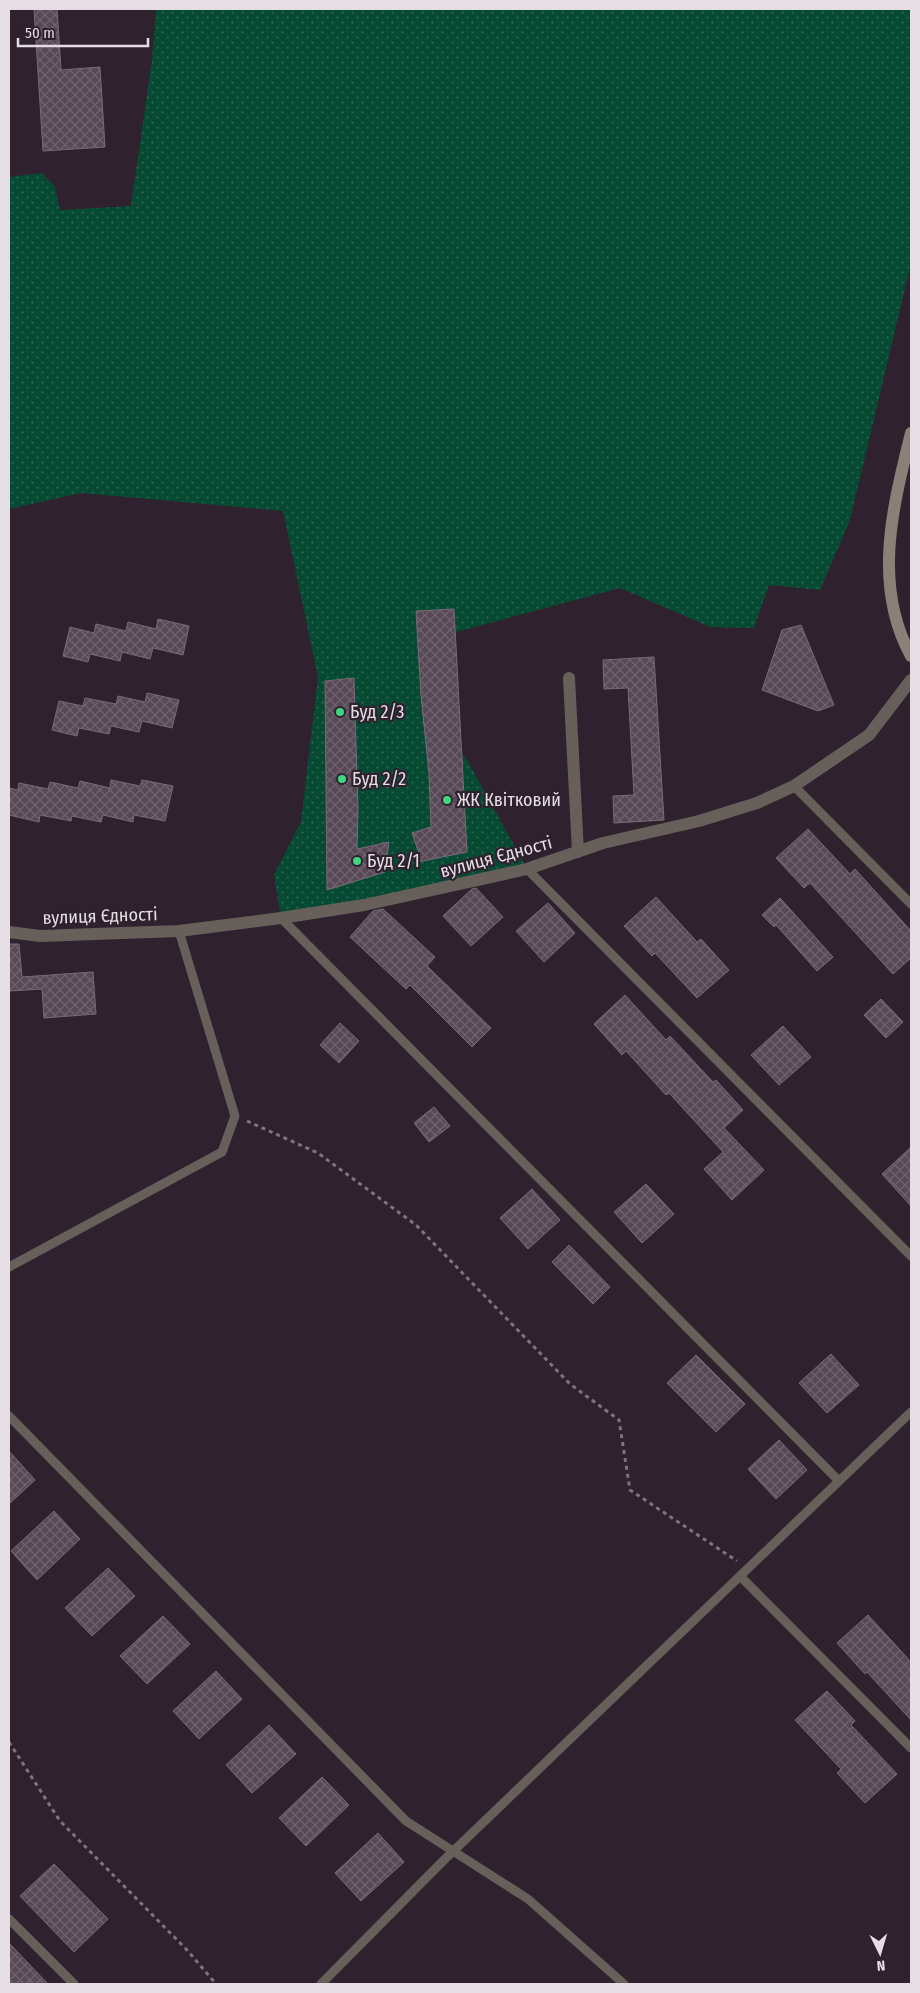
<svg xmlns="http://www.w3.org/2000/svg" width="920" height="1993" font-family="'Fira Sans Condensed',sans-serif">
	<style>
		.green { fill: url(#green-dots) }
		.building { fill: url(#building-cross-hatch); stroke: #796a77 }
		.lines { fill: none; stroke-linecap: round; stroke-linejoin: round }
		.path { stroke: #7f747e; stroke-width: 3; stroke-dasharray: 4 4; stroke-linecap: butt }
		.lane { stroke: #67605a; stroke-width: 9 }
		.street { stroke: #67605a; stroke-width: 12 }
		.secondary { stroke: #8a8077; stroke-width: 12 }
		.poi-dot { fill: #3ed77d; stroke: #2f222e; stroke-width: 2 }
		.labels { text-anchor: middle; dominant-baseline: central; stroke-width: 4.5; stroke-linejoin: round; paint-order: stroke }
		.poi-label { font-size: 18px; fill: #e6dee5; stroke: #2f222e; text-anchor: start }
		.street-label { font-size: 18px; fill: #e6dee5; stroke: #2f222e }
	</style>
	<defs>
		<pattern id="green-dots" width="8" height="8" patternUnits="userSpaceOnUse" patternTransform="scale(1.25)"><rect width="8" height="8" fill="#074a34"/><path d="M2 2h.1M6 6h.1" fill="none" stroke="#2b6451" stroke-width="1.8" stroke-linecap="round"/></pattern>
		<pattern id="building-cross-hatch" width="8" height="8" patternUnits="userSpaceOnUse" patternTransform="scale(1.25)"><rect width="8" height="8" fill="#574956"/><path d="M0 0l8 8M0 8l8-8" fill="none" stroke="#6f636e"/></pattern>
	</defs>
	<rect width="100%" height="100%" fill="#2f222e"/>
	<path class="green" d="M156,9h755v254l-61,257 -30,70 -51,-5 -15,43 -44,-1 -90,-39 -194,52v68l40,50 61,111 -246,49 -7,-43 27,-53 17,-145 -35,-166 -202,-18 -72,16v-332l33,-4 13,14 5,23 71,-4 21,-146z"/>
	<path class="building" d="M34,9h23l4,61 39,-3 5,80 -62,4z
		M454,609l13,243 -49,10 3,-3 -9,-26 19,-6 -2,-54 -8,-77 -5,-85z
		M158,619l31,7 -6,29 -30,-7 -3,11 -28,-7 -2,9 -30,-7 -2,8 -25,-6 7,-29 24,6 2,-9 30,7 2,-9 28,7z
		M801,625l33,80 -16,6 -56,-21 20,-60z
		M654,657l10,163 -50,3 -1,-27 21,-1 -6,-107 -24,1 -1,-29z
		M354,678l4,132 -1,39 32,-7 -4,30 -58,18 -2,-209z
		M147,693l32,7 -7,28 -30,-7 -3,11 -28,-6 -2,8 -30,-6 -2,8 -25,-6 7,-29 24,5 2,-8 31,6 2,-8 27,6z
		M111,780l29,6 2,-6 31,6 -8,35 -31,-6 -1,7 -30,-7 -2,7 -29,-6 -1,5 -31,-6 -1,7 -30,-7v-27l9,2 1,-7 29,6 2,-7 28,6 2,-7 30,7z
		M808,829l42,45 5,-5 56,62v27l-18,16 -83,-91 -6,5 -28,-30z
		M476,888l27,29 -32,29 -28,-30 29,-27z
		M656,897l41,45 4,-3 28,31 -32,28 -42,-45 -3,3 -28,-30z
		M780,898l53,59 -16,14 -41,-46 -2,2 -12,-12z
		M548,903l27,30 -31,29 -28,-31z
		M383,909l52,48 -8,9 64,62 -19,19 -62,-62 -4,4 -56,-52 23,-26z
		M9,944h10l3,33 71,-5 3,42 -52,4 -2,-29 -33,2z
		M625,995l41,45 4,-4 43,46 3,-2 27,30 -19,18 40,42 -32,30 -28,-31 19,-17 -54,-59 -3,2 -40,-44 -4,4 -28,-31z
		M881,999l22,23 -17,16 -22,-23z
		M340,1023l19,18 -20,22 -19,-18z
		M783,1026l28,31 -32,28 -28,-30z
		M434,1107l16,19 -21,16 -15,-19z
		M911,1147v59l-29,-32z
		M646,1184l28,30 -32,29 -28,-31z
		M532,1189l28,31 -32,29 -28,-31z
		M569,1245l41,42 -17,17 -41,-42z
		M831,1354l28,31 -32,28 -28,-30z
		M696,1355l49,49 -29,28 -49,-49z
		M779,1440l28,30 -31,29 -28,-30z
		M9,1451l26,29 -26,24z
		M54,1511l26,28 -43,41 -26,-29z
		M108,1568l27,28 -43,40 -27,-28z
		M868,1615l43,47v58l-44,-48 -2,2 -28,-31z
		M163,1616l27,28 -43,40 -27,-28z
		M216,1671l26,28 -43,40 -26,-28z
		M827,1691l28,30 -4,4 46,49 -32,29 -28,-30 4,-4 -46,-49z
		M269,1725l27,29 -44,39 -26,-28z
		M322,1777l27,28 -43,41 -27,-28z
		M378,1833l26,29 -43,39 -26,-28z
		M54,1864l54,55 -34,33 -54,-56z
		M9,1943l39,41h-39z"/>
	<g class="lines">
		<path class="path" d="M247,1121l71,32 98,72 154,159 49,36 11,70 107,71
			M9,1742l51,79 127,129 29,34"/>
		<path class="lane" d="M794,786l117,118
			M527,869l384,387
			M281,918l558,563
			M9,1267l213,-115 13,-36 -56,-185
			M9,1416l397,405 122,78 96,85
			M740,1576l171,172
			M9,1919l65,65
			M321,1984l124,-125 466,-447"/>
		<path class="street" d="M569,678l9,174
			M9,932l31,4 139,-5 102,-13 83,-13 163,-36 76,-26 96,-22 58,-18 37,-17 75,-51 42,-55"/>
		<path class="secondary" d="M911,433c-18,73 -39,152 0,223"/>
	</g>
	<g class="poi-dot">
		<circle cx="340" cy="712" r="5"/>
		<circle cx="342" cy="779" r="5"/>
		<circle cx="447" cy="800" r="5"/>
		<circle cx="357" cy="861" r="5"/>
	</g>
	<g class="labels">
		<g class="poi-label">
			<text x="350" y="712">Буд 2/3</text>
			<text x="352" y="779">Буд 2/2</text>
			<text x="457" y="800">ЖК Квітковий</text>
			<text x="367" y="861">Буд 2/1</text>
		</g>
		<g class="street-label">
			<text transform="translate(496 857) rotate(-15)">вулиця Єдності</text>
			<text transform="translate(100 916) rotate(-2)">вулиця Єдності</text>
		</g>
	</g>
	<rect width="920" height="1993" fill="none" stroke="#e6dee5" stroke-width="20"/>
	<g transform="translate(880 1953) rotate(175)" stroke="#2f222e" stroke-width="4" paint-order="stroke">
	<path d="M0-4L9 19L0 12L-9 19Z" fill="#e6dee5"/>
	<text y="-8" font-size="14" font-weight="bold" text-anchor="middle" fill="#e6dee5">N</text>
	</g>
	<path d="M18 38v8h130v-8" fill="none" stroke="#e6dee5" stroke-width="2.5"/>
	<text x="25" y="38" font-size="15" fill="#e6dee5" stroke="#2f222e" stroke-width="4" paint-order="stroke">50 m</text>
</svg>
